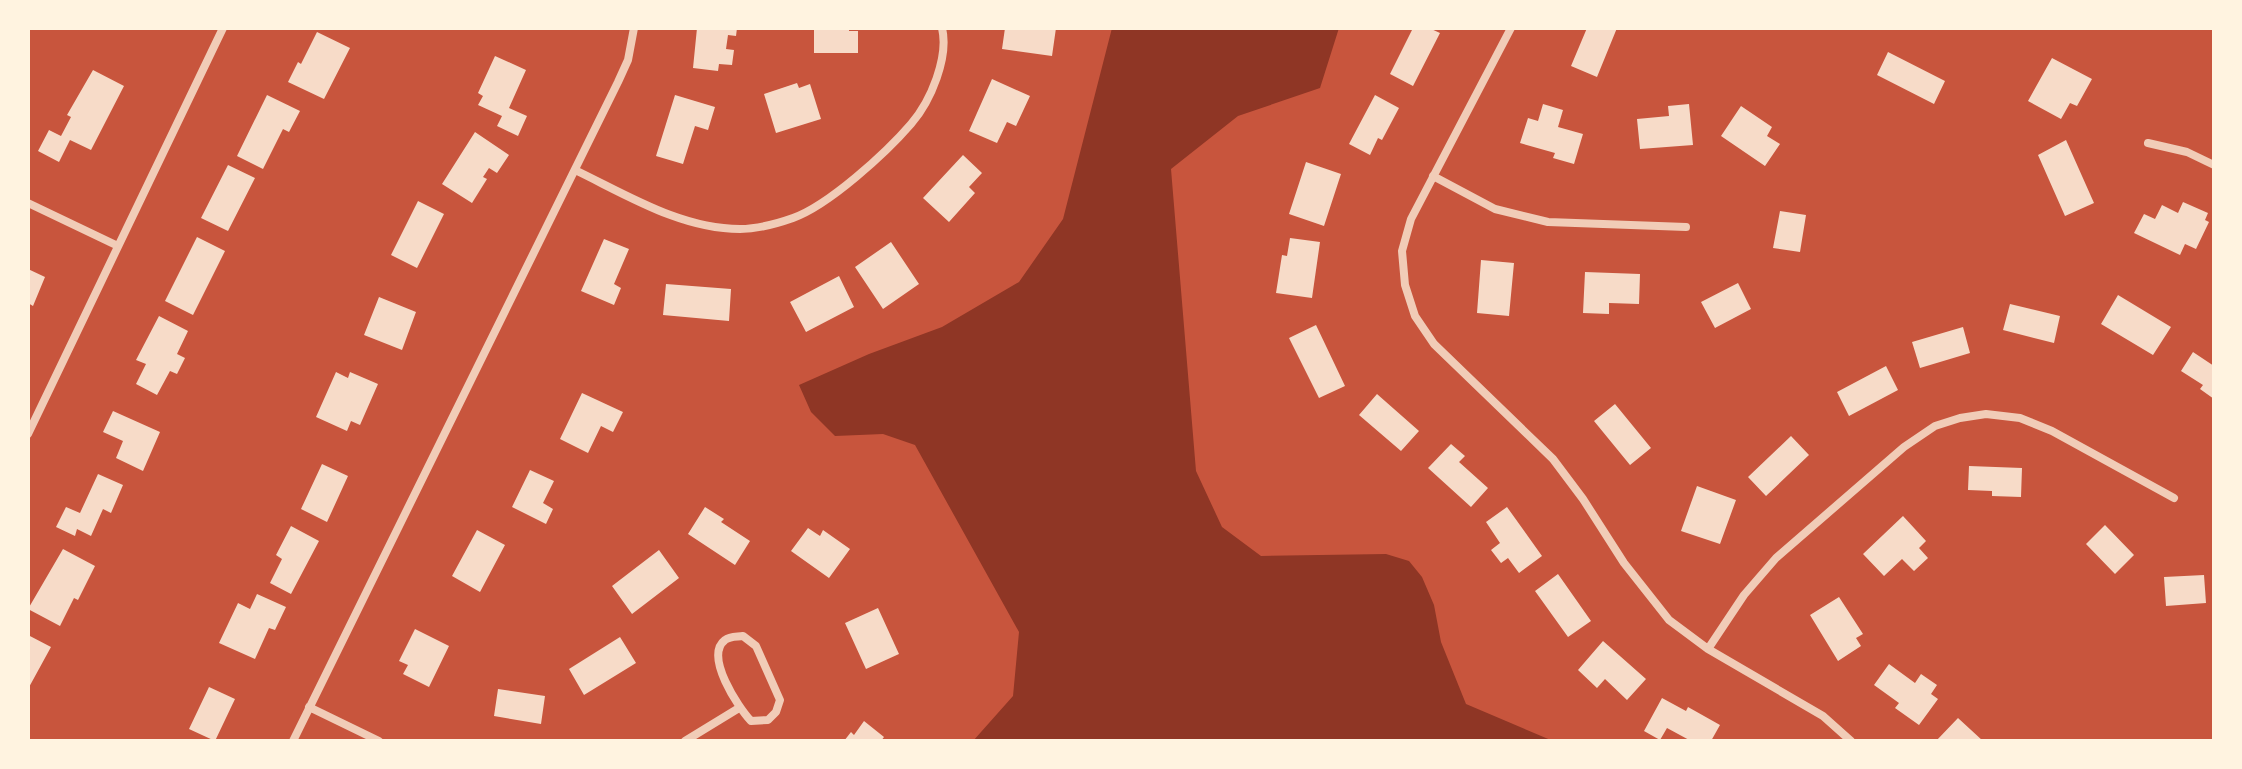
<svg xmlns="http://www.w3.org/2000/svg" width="2242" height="769" font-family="'Source Sans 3',sans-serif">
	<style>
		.water { fill: #8f3625 }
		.building { fill: #f7dbc8 }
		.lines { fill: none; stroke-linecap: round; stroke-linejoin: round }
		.minor { stroke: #f1ccb7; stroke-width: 8 }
	</style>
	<rect width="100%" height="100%" fill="#c8553d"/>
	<path class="water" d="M1112,28h227l-19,60 -82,28 -67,53 25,302 26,56 39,29 125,-2 23,7 13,16 12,28 7,37 25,62 87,37h-580l40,-45 6,-64 -104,-187 -32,-11 -48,2 -24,-24 -12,-27 70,-31 73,-27 77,-45 44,-63z"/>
	<path class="building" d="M697,28h40l-1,8 -8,-1 -2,14 8,1 -2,15 -13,-1 -1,7 -25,-3z
		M814,28h35v3h9v22h-44z
		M1005,28h51l-4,28 -50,-7z
		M1413,28h16l11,5 -27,53 -23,-12z
		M1587,28h30l-20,49 -26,-11z
		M317,32l33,16 -26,51 -36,-17 10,-20 3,2z
		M1888,52l57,29 -11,23 -57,-29z
		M495,56l31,14 -17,38 18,8 -9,20 -21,-10 5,-10 -24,-11 5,-9 -5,-3z
		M2052,58l40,21 -15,27 -7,-3 -9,16 -33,-18z
		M93,70l31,16 -33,64 -21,-10 -11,22 -21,-11 11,-21 12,6 10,-19 -4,-2z
		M992,79l38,17 -14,30 -9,-4 -10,21 -28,-12z
		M797,83l2,5 11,-4 11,35 -45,14 -12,-39z
		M267,95l33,16 -11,21 -6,-3 -20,40 -26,-13z
		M675,95l40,12 -7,23 -13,-4 -12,38 -27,-8z
		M1375,95l24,13 -17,32 -4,-2 -8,17 -21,-11z
		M1543,104l20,6 -5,17 25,7 -9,30 -21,-6 2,-5 -35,-10 8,-25 10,3z
		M1689,104l4,41 -53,4 -3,-30 32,-3 -1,-10z
		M1741,106l31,21 -5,9 13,8 -15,22 -44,-30z
		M475,132l34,23 -12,18 -8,-5 -6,9 4,2 -15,24 -30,-19z
		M2066,140l28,63 -29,13 -27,-61z
		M963,155l19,18 -13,14 6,6 -26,29 -26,-24z
		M1306,162l35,12 -17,52 -35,-12z
		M228,165l27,13 -27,53 -27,-13z
		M418,201l26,13 -27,54 -26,-13z
		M2183,202l25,11 -3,7 4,2 -13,27 -11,-5 -5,11 -46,-22 10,-19 11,5 7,-14 16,8z
		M1780,211l26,4 -6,37 -27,-4z
		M197,237l28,14 -32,64 -28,-14z
		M1290,238l30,4 -8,56 -36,-5 6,-38 5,1z
		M604,239l25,10 -15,35 7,4 -7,17 -33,-14z
		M891,242l28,42 -36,25 -28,-42z
		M1481,260l33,3 -5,53 -32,-3z
		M28,269l17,8 -12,29 -5,-3z
		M1585,272l55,2 -1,30 -30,-1v11l-26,-1z
		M839,276l15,31 -48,25 -16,-30z
		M1738,283l13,26 -36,19 -14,-26z
		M666,284l65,5 -2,32 -66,-6z
		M2118,295l53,32 -18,28 -52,-31z
		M379,297l37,15 -14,38 -38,-15z
		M2010,304l50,12 -6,27 -51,-13z
		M159,316l29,15 -11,23 8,4 -8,16 -7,-3 -13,24 -21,-11 10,-20 -10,-4z
		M1316,325l29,61 -26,12 -30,-60z
		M1963,327l7,26 -50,15 -8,-26z
		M2193,352l21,14v33l-14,-10 3,-4 -22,-14z
		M1886,366l12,24 -49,26 -12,-24z
		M336,372l12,6 2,-6 28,12 -18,41 -9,-4 -4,10 -31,-14z
		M582,393l41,19 -10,20 -12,-6 -13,27 -28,-14z
		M1377,394l42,37 -18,20 -42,-36z
		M1615,404l36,44 -21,17 -36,-44z
		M113,411l47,21 -17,39 -27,-13 7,-17 -20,-9z
		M1791,436l18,19 -43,41 -18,-19z
		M1451,444l14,12 -6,6 29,26 -17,19 -43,-39z
		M322,464l26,12 -21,46 -26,-13z
		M1969,466l53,2 -1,29 -29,-1v-5l-24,-1z
		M530,470l24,11 -11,22 10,6 -7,15 -34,-17z
		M98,474l25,11 -12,28 -8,-4 -12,27 -14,-7 -2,7 -19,-9 10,-20 14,6z
		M1697,486l39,14 -16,44 -39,-13z
		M705,507l19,12 -3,3 29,19 -15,24 -47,-31z
		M1507,507l35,49 -23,17 -11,-15 -7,5 -10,-13 9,-7 -14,-21z
		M1903,516l23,25 -7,7 9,10 -14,13 -12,-12 -18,17 -21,-22z
		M2105,525l29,30 -19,19 -29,-30z
		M291,526l28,15 -28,53 -21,-11 12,-24 -6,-4z
		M808,528l12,8 3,-6 27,19 -21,29 -38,-27z
		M477,530l28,15 -25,47 -28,-16z
		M63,549l32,17 -17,34 -4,-2 -14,28 -32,-17z
		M659,550l20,28 -47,36 -20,-28z
		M1558,574l33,47 -23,16 -33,-46z
		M2204,575l2,28 -40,3 -2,-29z
		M257,594l29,13 -11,23 -6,-2 -14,31 -36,-16 19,-40 12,6z
		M1839,597l24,37 -7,4 5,8 -23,15 -28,-46z
		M878,608l21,46 -33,15 -21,-46z
		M415,629l34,17 -20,41 -26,-13 5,-9 -9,-4z
		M28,635l23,12 -23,42z
		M620,637l16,26 -52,32 -15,-26z
		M1603,641l43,38 -19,21 -22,-21 -8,9 -19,-18z
		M1889,664l26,19 6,-9 16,11 -6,9 7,5 -19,26 -24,-17 4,-5 -25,-18z
		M209,687l26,12 -20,42 -26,-12z
		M498,689l47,7 -4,28 -47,-8z
		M1662,698l24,13 2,-4 32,18 -9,16h-20l-24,-13 -7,12 -16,-9z
		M1958,718l25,23h-47z
		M864,721l20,16 -3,4h-37l7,-9 3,3z"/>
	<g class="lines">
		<path class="minor" d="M1511,28l-100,191 -9,32 3,34 10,31 19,28 119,115 30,40 41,64 45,57 39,29 115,67 28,25
			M2148,143l39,9 27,13
			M575,170c52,25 106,59 165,59 18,0 36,-5 53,-11 36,-13 93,-65 118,-94 20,-23 38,-67 31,-96
			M1433,176l62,33 53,13 138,5
			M28,203l90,43
			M28,434l195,-406
			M743,636l13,10 24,54 -4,12 -8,8 -17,1c-13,-14 -47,-65 -26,-81 5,-4 12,-3 18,-4z
			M1708,649l36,-54 32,-37 128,-111 31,-21 25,-8 26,-4 34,4 32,13 122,67
			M309,707l70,34
			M293,741l325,-659 10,-22 6,-32
			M685,741l54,-33"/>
	</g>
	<rect width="2242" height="769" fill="none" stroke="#fff3e0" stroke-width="60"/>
</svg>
